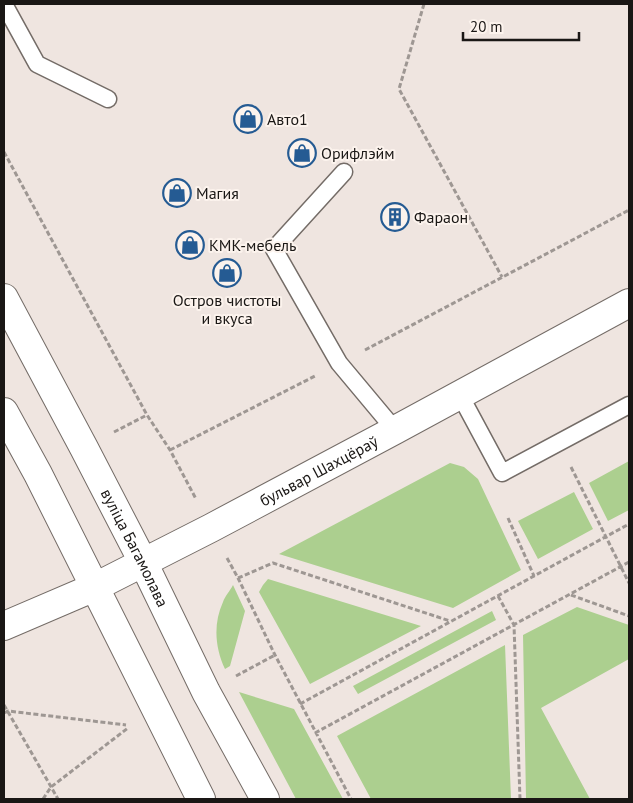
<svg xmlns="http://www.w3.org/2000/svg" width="633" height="803" font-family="'PT Sans',sans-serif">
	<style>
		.green { fill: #accf8f }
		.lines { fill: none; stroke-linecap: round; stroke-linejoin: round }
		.service-casing { stroke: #746c67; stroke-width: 19 }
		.secondary-casing { stroke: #746c67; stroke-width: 30 }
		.path { stroke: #9e9793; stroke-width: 3; stroke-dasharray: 5 2.5; stroke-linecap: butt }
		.service { stroke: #fff; stroke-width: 16 }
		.secondary { stroke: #fff; stroke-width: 28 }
		.labels { text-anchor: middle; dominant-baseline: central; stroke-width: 4; stroke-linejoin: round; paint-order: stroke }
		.poi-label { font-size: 16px; fill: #1a1715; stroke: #fcf3ed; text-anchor: start }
		.street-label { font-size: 16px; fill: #1a1715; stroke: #fcf3ed }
	</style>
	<rect width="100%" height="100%" fill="#efe5e0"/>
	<path class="green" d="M629,461v49l-21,11 -19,-38z
		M450,463l14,4 14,12 43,91 -68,38 -174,-54z
		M574,492l19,37 -55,30 -20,-38z
		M268,579l153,47 -111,58 -51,-92 4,-7z
		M233,585l12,26 -15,55 -5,3c-10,-21 -12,-45 -2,-67 2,-6 7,-11 10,-17z
		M577,607l52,18v34l-88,49 49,91h-64l-3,-164z
		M492,611l4,9 -138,74 -5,-8z
		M505,645l6,154h-140l-34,-63z
		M239,692l55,17 49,90h-47z"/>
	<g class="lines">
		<defs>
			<path id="service" d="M4,4l33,60 71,35
				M344,172l-70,77 65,114 56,67
				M460,395l42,78 127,-68"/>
			<g id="secondary">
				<path id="s1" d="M4,298l80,150 59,114 63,130 59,107"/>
				<path d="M4,412l34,62 163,325"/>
				<path id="s2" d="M4,626l91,-39 116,-59 184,-98 234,-127"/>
			</g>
		</defs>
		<use href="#service" class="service-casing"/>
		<use href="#secondary" class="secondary-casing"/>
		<path class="path" d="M424,4l-25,85 103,188
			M4,152l143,263 23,35 26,49
			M365,350l264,-140
			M114,432l33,-17
			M170,450l145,-74
			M571,467l58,116
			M508,518l26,58
			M227,558l11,20 37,77 76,144
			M238,578l35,-15 177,58
			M571,595l58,21
			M498,596l16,29 6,174
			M236,676l39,-21
			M300,704l329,-180
			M4,705l54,94
			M4,713l4,-2 118,14
			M315,733l314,-171
			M43,799l8,-12 77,-59"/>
		<use href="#service" class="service"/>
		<use href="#secondary" class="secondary"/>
	</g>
	<defs>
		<symbol id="shop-ring" viewBox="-11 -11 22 22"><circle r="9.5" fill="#fcf3ed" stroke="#255b93" stroke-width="1.5"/><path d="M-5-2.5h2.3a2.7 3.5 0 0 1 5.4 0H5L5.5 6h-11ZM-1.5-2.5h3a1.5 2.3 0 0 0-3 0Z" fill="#255b93"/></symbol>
		<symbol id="building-ring" viewBox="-11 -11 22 22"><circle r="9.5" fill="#fcf3ed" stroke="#255b93" stroke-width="1.5"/><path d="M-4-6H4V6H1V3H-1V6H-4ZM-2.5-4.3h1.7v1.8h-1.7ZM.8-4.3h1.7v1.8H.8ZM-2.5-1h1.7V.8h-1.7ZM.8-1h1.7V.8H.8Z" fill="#255b93"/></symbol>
	</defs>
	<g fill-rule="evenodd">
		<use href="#shop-ring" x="232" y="103" width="32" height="32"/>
		<use href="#shop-ring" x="286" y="137" width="32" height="32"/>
		<use href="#shop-ring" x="161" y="177" width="32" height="32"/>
		<use href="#building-ring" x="379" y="201" width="32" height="32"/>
		<use href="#shop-ring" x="174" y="229" width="32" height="32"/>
		<use href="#shop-ring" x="211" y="257" width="32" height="32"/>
	</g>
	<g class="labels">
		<g class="poi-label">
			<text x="267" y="119">Авто1</text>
			<text x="321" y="153">Орифлэйм</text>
			<text x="196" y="193">Магия</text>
			<text x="414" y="217">Фараон</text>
			<text x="209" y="245">КМК-мебель</text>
			<text x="227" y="300" text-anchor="middle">Остров чистоты<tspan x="227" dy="18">и вкуса</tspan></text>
		</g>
		<g class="street-label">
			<text stroke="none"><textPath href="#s2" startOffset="351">бульвар Шахцёраў</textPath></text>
			<text stroke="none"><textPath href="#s1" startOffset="282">вуліца Багамолава</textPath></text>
		</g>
	</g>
	<rect width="633" height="803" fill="none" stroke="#1a1715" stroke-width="10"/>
	<path d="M463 32v8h116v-8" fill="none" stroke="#1a1715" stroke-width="2.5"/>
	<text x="470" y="32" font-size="15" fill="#1a1715" stroke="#fcf3ed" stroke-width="4" paint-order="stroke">20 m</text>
</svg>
